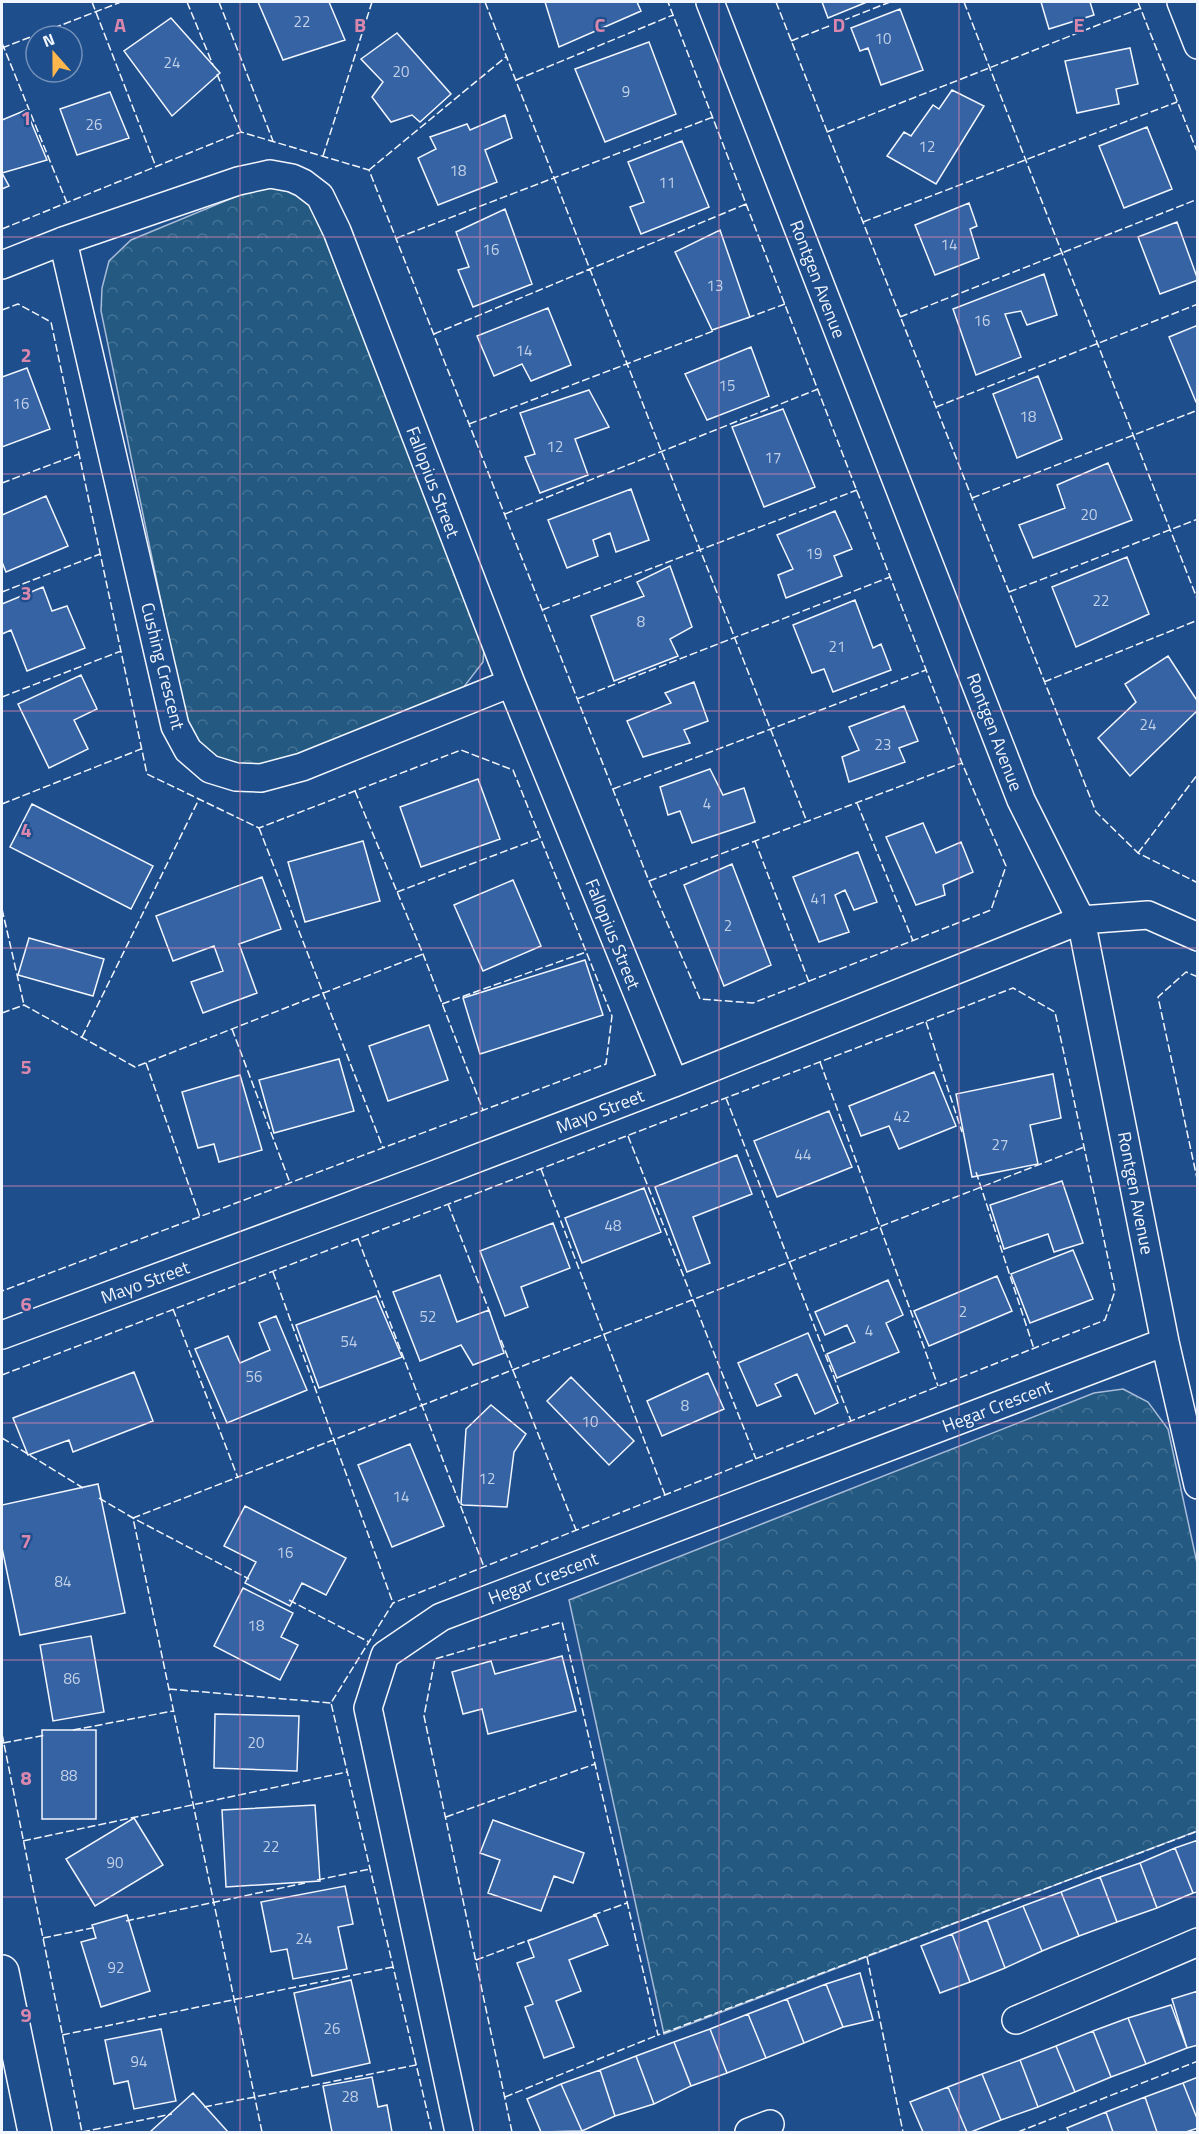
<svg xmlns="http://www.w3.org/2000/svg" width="1199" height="2134" font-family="'Titillium Web',sans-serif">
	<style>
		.park { fill: url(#park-crowns); stroke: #a8bbd7; stroke-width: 1.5 }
		.building { fill: #3563a3; stroke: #f2f6ff; stroke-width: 1.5 }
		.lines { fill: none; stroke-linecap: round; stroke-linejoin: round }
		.minor-casing { stroke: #f2f6ff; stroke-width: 30 }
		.tertiary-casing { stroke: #f2f6ff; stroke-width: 36 }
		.minor { stroke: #1f4e8c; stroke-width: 27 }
		.tertiary { stroke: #1f4e8c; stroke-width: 33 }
		.fence { stroke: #f2f6ff; stroke-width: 1.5; stroke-dasharray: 8 3; stroke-linecap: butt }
		.grid { fill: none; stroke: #da87ad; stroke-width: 1.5; stroke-opacity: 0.55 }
		.labels { text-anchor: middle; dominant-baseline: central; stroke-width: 4.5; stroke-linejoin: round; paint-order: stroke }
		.number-label { font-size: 15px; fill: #c3d1e8 }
		.street-label { font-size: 18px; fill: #f2f6ff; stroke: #1f4e8c }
		.grid-label { font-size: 20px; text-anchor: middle; font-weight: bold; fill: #da87ad; stroke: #1f4e8c; stroke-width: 4.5; stroke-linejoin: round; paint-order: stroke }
	</style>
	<defs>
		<pattern id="park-crowns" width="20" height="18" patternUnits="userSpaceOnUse" patternTransform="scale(1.5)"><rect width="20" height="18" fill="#245a82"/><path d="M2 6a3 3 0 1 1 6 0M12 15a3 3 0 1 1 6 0" fill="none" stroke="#447295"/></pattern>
	</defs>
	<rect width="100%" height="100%" fill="#1f4e8c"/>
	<path class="park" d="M264,185c35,7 41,8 59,39l162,414 -2,24 -20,26 -168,69 -39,11 -23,-4 -21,-7 -16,-18 -12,-26 -83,-402 1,-23 7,-27 22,-21z
		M1123,1389l25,13 20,27 29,134v268l-533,203 -95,-434 525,-207z"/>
	<path class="building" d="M258,2h71l16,38 -62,20z
		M545,2h92l4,9 -82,36z
		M822,2h45l-39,16z
		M1041,2h49l4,13 -45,14z
		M900,9l23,61 -42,15 -13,-37 -8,3 -9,-23z
		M171,18l49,55 -48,43 -48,-65z
		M397,33l54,61 -31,28 -8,-7 -21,7 -19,-25 11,-15 -22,-23z
		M649,42l27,72 -71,28 -30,-73z
		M1130,48l8,36 -22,5 3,15 -42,9 -12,-52z
		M952,90l32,16 -48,78 -49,-28 17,-24 7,4 22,-31 6,4z
		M110,92l19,46 -52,17 -17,-46z
		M26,110l21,50 -45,13 7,13 -7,3v-69z
		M505,115l7,23 -27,12 12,32 -59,23 -20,-47 18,-9 -6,-12 37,-13 3,6z
		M1147,127l25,62 -48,19 -25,-62z
		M682,141l27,66 -68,27 -11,-27 14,-5 -16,-40z
		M969,203l8,23 -7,3 9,29 -44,17 -20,-50z
		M505,209l27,75 -59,23 -15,-37 11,-3 -13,-35z
		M1177,222l21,58 -38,14 -22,-57z
		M720,230l30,87 -38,13 -37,-78z
		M1044,274l13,41 -30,10 -6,-14 -16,3 16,43 -45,18 -23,-66z
		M548,308l23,57 -40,16 -9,-17 -28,12 -17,-40z
		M1198,325v77h-2l-27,-65z
		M751,347l18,49 -62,24 -22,-46z
		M27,368l23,61 -48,18v-70z
		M1038,376l24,63 -45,19 -24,-64z
		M589,390l20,37 -34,12 13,36 -48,18 -15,-36 10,-3 -15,-41z
		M783,409l32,78 -51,20 -32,-80z
		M1108,463l24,57 -99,38 -14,-33 46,-17 -8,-23z
		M631,489l18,51 -33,12 -6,-19 -17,7 5,16 -31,12 -19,-48z
		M46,496l22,50 -62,26 -4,-10v-47z
		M835,511l17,38 -18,7 8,20 -56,22 -8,-23 15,-6 -16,-34z
		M1127,557l22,57 -73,33 -24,-60z
		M670,566l22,61 -22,12 8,17 -64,25 -23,-65 53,-20 -7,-14z
		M43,587l9,24 15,-5 18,42 -58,23 -16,-41 -9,4v-30z
		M855,600l18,48 8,-4 10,26 -58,22 -9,-23 -12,4 -19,-48z
		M1168,656l30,46v8l-68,66 -32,-38 38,-36 -11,-18z
		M81,675l16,34 -23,11 14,29 -39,19 -31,-64z
		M694,682l14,39 -24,9 6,13 -47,14 -16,-36 44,-18 -6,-10z
		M904,706l14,35 -19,7 6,14 -56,20 -7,-25 17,-7 -10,-23z
		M710,769l13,26 21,-7 11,34 -63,21 -12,-32 -12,4 -8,-28z
		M478,779l22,60 -79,28 -21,-60z
		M32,804l121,62 -22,43 -121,-62z
		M923,823l13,30 25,-11 12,30 -30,13 2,10 -29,10 -30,-68z
		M363,841l17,60 -75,21 -17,-60z
		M858,852l19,50 -23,8 -9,-20 -10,5 14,37 -30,10 -26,-65z
		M732,864l39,101 -47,21 -40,-101z
		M262,877l19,52 -42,15 18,49 -54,20 -12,-31 32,-11 -9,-25 -41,15 -17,-45z
		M513,880l28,66 -58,25 -29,-66z
		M29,938l75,21 -11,37 -75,-21z
		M585,960l18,55 -123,39 -17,-56z
		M429,1025l19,55 -60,21 -19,-55z
		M339,1059l15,52 -80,22 -15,-53z
		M934,1072l22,54 -57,23 -10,-23 -28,10 -12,-30z
		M1053,1074l8,44 -31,7 8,39 -66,13 -16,-83z
		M240,1075l22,75 -43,12 -5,-18 -16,4 -16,-56z
		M829,1111l23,56 -75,30 -23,-56z
		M737,1155l15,39 -59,23 17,46 -23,9 -32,-85z
		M1062,1181l21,62 -29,9 -6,-18 -44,15 -14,-44z
		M644,1188l17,44 -79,31 -17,-45z
		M553,1223l17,45 -49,19 7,20 -23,9 -25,-65z
		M1073,1250l20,49 -63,24 -19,-49z
		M440,1275l17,47 32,-12 15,43 -31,12 -12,-20 -41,16 -27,-69z
		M997,1276l15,35 -83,35 -15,-35z
		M888,1280l15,35 -17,8 13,29 -62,26 -10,-24 28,-12 -8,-17 -22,10 -10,-23z
		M376,1296l26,61 -83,31 -23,-63z
		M276,1316l31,74 -80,33 -32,-74 33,-13 12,27 30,-13 -11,-27z
		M808,1333l30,70 -23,11 -18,-40 -22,10 6,12 -24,10 -19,-43z
		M134,1372l19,49 -80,31 -4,-12 -41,15 -15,-37z
		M708,1373l16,36 -62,27 -15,-35z
		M571,1377l63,64 -25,24 -62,-64z
		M491,1405l35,29 -12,18 -7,55 -44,-2 -2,-1 5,-75z
		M410,1444l34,82 -52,21 -34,-82z
		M98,1484l27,129 -105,22 -18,-87v-43z
		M245,1506l101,52 -20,37 -24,-12 -12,23 -45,-23 11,-21 -32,-16z
		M243,1588l50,25 -12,24 17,8 -18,35 -66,-34z
		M91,1636l13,76 -51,9 -13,-76z
		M562,1656l14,55 -88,23 -6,-25 -19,5 -11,-42 39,-11 4,13z
		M215,1714l84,2 -2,55 -83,-3z
		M42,1730h54v89h-54z
		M315,1805l5,76 -94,6 -4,-77z
		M134,1818l29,47 -68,41 -29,-47z
		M493,1820l91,33 -11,30 -19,-7 -13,35 -53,-18 12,-33 -20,-7z
		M1198,1840v52l-5,1 -18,-45z
		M1175,1848l18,45 -36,15 -17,-45z
		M1140,1863l17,45 -40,14 -17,-45z
		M1100,1877l17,45 -38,14 -18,-44z
		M345,1886l8,38 -15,3 9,42 -54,10 -6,-30 -16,3 -10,-50z
		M1061,1892l18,44 -37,15 -19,-45z
		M1023,1906l19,45 -37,17 -18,-48z
		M127,1915l23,76 -49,16 -20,-65 15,-4 -4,-13z
		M596,1915l12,30 -39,15 12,31 -25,10 18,46 -30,11 -19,-51 8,-3 -16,-41 17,-6 -6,-16z
		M987,1920l18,48 -35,14 -18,-48z
		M952,1934l18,48 -30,11 -19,-47z
		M860,1973l13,47 -30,7 -17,-43z
		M351,1980l19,83 -58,13 -18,-83z
		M826,1984l17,43 -39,16 -17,-44z
		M1198,1991v54l-11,3 -15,-49z
		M787,1999l17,44 -38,15 -18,-44z
		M1171,2005l16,43 -41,16 -18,-46z
		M748,2014l18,44 -39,15 -17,-44z
		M1128,2018l18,46 -35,13 -18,-46z
		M161,2029l15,72 -42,8 -6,-28 -14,3 -9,-44z
		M710,2029l17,44 -36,13 -17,-44z
		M1093,2031l18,46 -36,15 -19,-46z
		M674,2042l17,44 -37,18 -18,-48z
		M1056,2046l19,46 -37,15 -18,-47z
		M636,2056l18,48 -39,12 -15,-46z
		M1020,2060l18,47 -37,13 -19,-46z
		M600,2070l15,46 -33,15 -21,-47z
		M982,2074l19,46 -30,12h-4l-19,-45z
		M372,2077l6,30 9,-2 5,27h-60l-9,-46z
		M1198,2077v44l-15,-38z
		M1183,2083l15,38v7l-12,4h-29l-12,-35z
		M561,2084l21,47 -41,1 -14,-33z
		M948,2087l19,45h-44l-13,-30z
		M193,2093l35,39h-78z
		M1145,2097l12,35h-44l-7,-20z
		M1106,2112l7,20h-44l-2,-4z"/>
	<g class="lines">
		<defs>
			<path id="minor" d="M710,2l311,798 60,120 84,422 33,143
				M1181,2l17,43
				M63,241l112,485 13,24 22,19 26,8 25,1 41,-11 209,-84
				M2,265l61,-24 175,-60 32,-7 22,4 11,5 17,13 17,35 174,452 163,400
				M2,1335l426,-158 246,-94 407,-163 67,-5 50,22
				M1016,2020l182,-78
				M459,2132l-91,-424 17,-53 56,-38 724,-275
				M749,2132l21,-8"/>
			<path id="tertiary" d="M2,1972l33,160"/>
		</defs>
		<use href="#minor" class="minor-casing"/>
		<use href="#tertiary" class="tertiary-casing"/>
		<use href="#minor" class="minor"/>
		<use href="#tertiary" class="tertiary"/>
		<path class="fence" d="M92,2l64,165
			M187,2l26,63
			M219,2l54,139
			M485,2l322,820
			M776,2l320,810 42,41 60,30
			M964,2l234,599
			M1138,2l60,152
			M791,41l99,-39
			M2,43l65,160
			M2,48l119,-46
			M217,74l24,58
			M516,80l157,-65
			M827,132l314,-124
			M323,156l49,-154
			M369,170l138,-114
			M863,222l314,-120
			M2,229l239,-97 128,38 280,711 51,118 53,4 238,-93 15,-44 -44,-103 -294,-761
			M397,238l316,-121
			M2,310l16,-6 33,18 96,452 112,54 202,-78 52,20 99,246 -6,48 -604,227
			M900,317l298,-118
			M747,318l38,-14
			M434,334l312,-130
			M936,407l262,-103
			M469,424l247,-94
			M2,483l77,-29
			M972,498l226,-88
			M505,514l313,-125
			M2,592l98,-38
			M1009,592l189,-73
			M542,610l315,-120
			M1044,682l154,-62
			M2,697l119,-46
			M577,699l313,-122
			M613,789l313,-119
			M355,791l68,163 60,156
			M857,803l56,138
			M2,804l139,-55
			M259,828l124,320
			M755,841l54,141
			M1138,853l60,-79
			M649,881l313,-118
			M397,892l143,-54
			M2,909l22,96
			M1198,977l-12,-5 -28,25 40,186
			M442,1004l144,-52
			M2,1013l22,-8 111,62 288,-113
			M926,1022l36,110
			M232,1029l58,154
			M82,1037l117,-238
			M820,1062l118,324
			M146,1063l54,154
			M726,1098l125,323
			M628,1136l128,323
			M541,1169l124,326
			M976,1172l58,177
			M448,1204l42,109
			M358,1239l126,328
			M273,1272l120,331
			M173,1309l65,169
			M501,1340l75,190
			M2,1375l1011,-387 42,24 60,279 -10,29 -712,283 -62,100 101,429
			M2,1438l81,50
			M99,1498l34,20 116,61
			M289,1600l80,42
			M169,1689l162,14
			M73,1730l100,-19
			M2,1734l80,398
			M3,1743l43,-8
			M446,1817l149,-53
			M23,1841l324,-69
			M317,1880l53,-11
			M593,1915l34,-12
			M126,1921l179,-38
			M43,1938l54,-11
			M867,1957l36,175
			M476,1960l56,-21
			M62,2035l331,-68
			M505,2097l153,-62
			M204,2107l212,-42
			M82,2132l90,-18
			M262,2132l-129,-614 951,-371
			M512,2132l-88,-416 11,-57 127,-37 96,413 540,-204
			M1018,2132l180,-71"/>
	</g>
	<path class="grid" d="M240,2v2130M480,2v2130M719,2v2130M959,2v2130M2,237h1196M2,474h1196M2,711h1196M2,948h1196M2,1186h1196M2,1423h1196M2,1660h1196M2,1897h1196"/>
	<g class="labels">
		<g class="number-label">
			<text x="302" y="21">22</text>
			<text x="883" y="38">10</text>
			<text x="172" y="62">24</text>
			<text x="401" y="71">20</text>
			<text x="626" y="91">9</text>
			<text x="94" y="124">26</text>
			<text x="927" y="146">12</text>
			<text x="458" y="170">18</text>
			<text x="667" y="182">11</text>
			<text x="949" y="244">14</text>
			<text x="491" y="249">16</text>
			<text x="715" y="285">13</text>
			<text x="982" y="320">16</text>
			<text x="524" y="350">14</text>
			<text x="727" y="385">15</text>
			<text x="21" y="403">16</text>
			<text x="1028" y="416">18</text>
			<text x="555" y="446">12</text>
			<text x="773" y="457">17</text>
			<text x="1089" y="514">20</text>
			<text x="814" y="553">19</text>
			<text x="1101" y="600">22</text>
			<text x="641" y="621">8</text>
			<text x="837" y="646">21</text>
			<text x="1148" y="724">24</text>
			<text x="883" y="744">23</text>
			<text x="707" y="803">4</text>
			<text x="819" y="898">41</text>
			<text x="728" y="925">2</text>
			<text x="902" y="1116">42</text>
			<text x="1000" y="1144">27</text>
			<text x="803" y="1154">44</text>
			<text x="613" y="1225">48</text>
			<text x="963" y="1311">2</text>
			<text x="428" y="1316">52</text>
			<text x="869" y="1330">4</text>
			<text x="349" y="1341">54</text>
			<text x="254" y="1376">56</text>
			<text x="685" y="1405">8</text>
			<text x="590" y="1421">10</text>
			<text x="487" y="1478">12</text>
			<text x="401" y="1496">14</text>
			<text x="285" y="1552">16</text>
			<text x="63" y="1581">84</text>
			<text x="256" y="1625">18</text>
			<text x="72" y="1678">86</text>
			<text x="256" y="1742">20</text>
			<text x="69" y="1775">88</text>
			<text x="271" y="1846">22</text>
			<text x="115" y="1862">90</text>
			<text x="304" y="1938">24</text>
			<text x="116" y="1967">92</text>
			<text x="332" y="2028">26</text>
			<text x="139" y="2061">94</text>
			<text x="350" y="2096">28</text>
		</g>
		<g class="street-label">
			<text transform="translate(818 279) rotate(69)">Rontgen Avenue</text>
			<text transform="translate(433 482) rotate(69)">Fallopius Street</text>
			<text transform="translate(163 666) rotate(76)">Cushing Crescent</text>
			<text transform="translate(995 732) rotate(69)">Rontgen Avenue</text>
			<text transform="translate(613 934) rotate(68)">Fallopius Street</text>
			<text transform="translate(600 1111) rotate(-21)">Mayo Street</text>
			<text transform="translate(1136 1193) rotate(79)">Rontgen Avenue</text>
			<text transform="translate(145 1282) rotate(-20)">Mayo Street</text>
			<text transform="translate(997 1406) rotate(-21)">Hegar Crescent</text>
			<text transform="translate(543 1578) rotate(-21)">Hegar Crescent</text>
		</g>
	</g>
	<g class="grid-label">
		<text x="120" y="32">A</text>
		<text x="360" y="32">B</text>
		<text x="600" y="32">C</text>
		<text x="839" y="32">D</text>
		<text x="1079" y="32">E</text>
		<text x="26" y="125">1</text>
		<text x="26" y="362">2</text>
		<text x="26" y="600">3</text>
		<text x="26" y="837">4</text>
		<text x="26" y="1074">5</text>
		<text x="26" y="1311">6</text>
		<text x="26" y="1548">7</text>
		<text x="26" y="1785">8</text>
		<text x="26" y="2022">9</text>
	</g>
	<rect width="1199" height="2134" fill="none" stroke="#f2f6ff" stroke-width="6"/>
	<g transform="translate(54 54) rotate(339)"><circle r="28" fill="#1f4e8c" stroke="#7391ba" stroke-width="1.5"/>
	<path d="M0-4.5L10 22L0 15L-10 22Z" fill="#ffb74d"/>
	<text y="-9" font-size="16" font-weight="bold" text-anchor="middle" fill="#f2f6ff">N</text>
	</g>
</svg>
